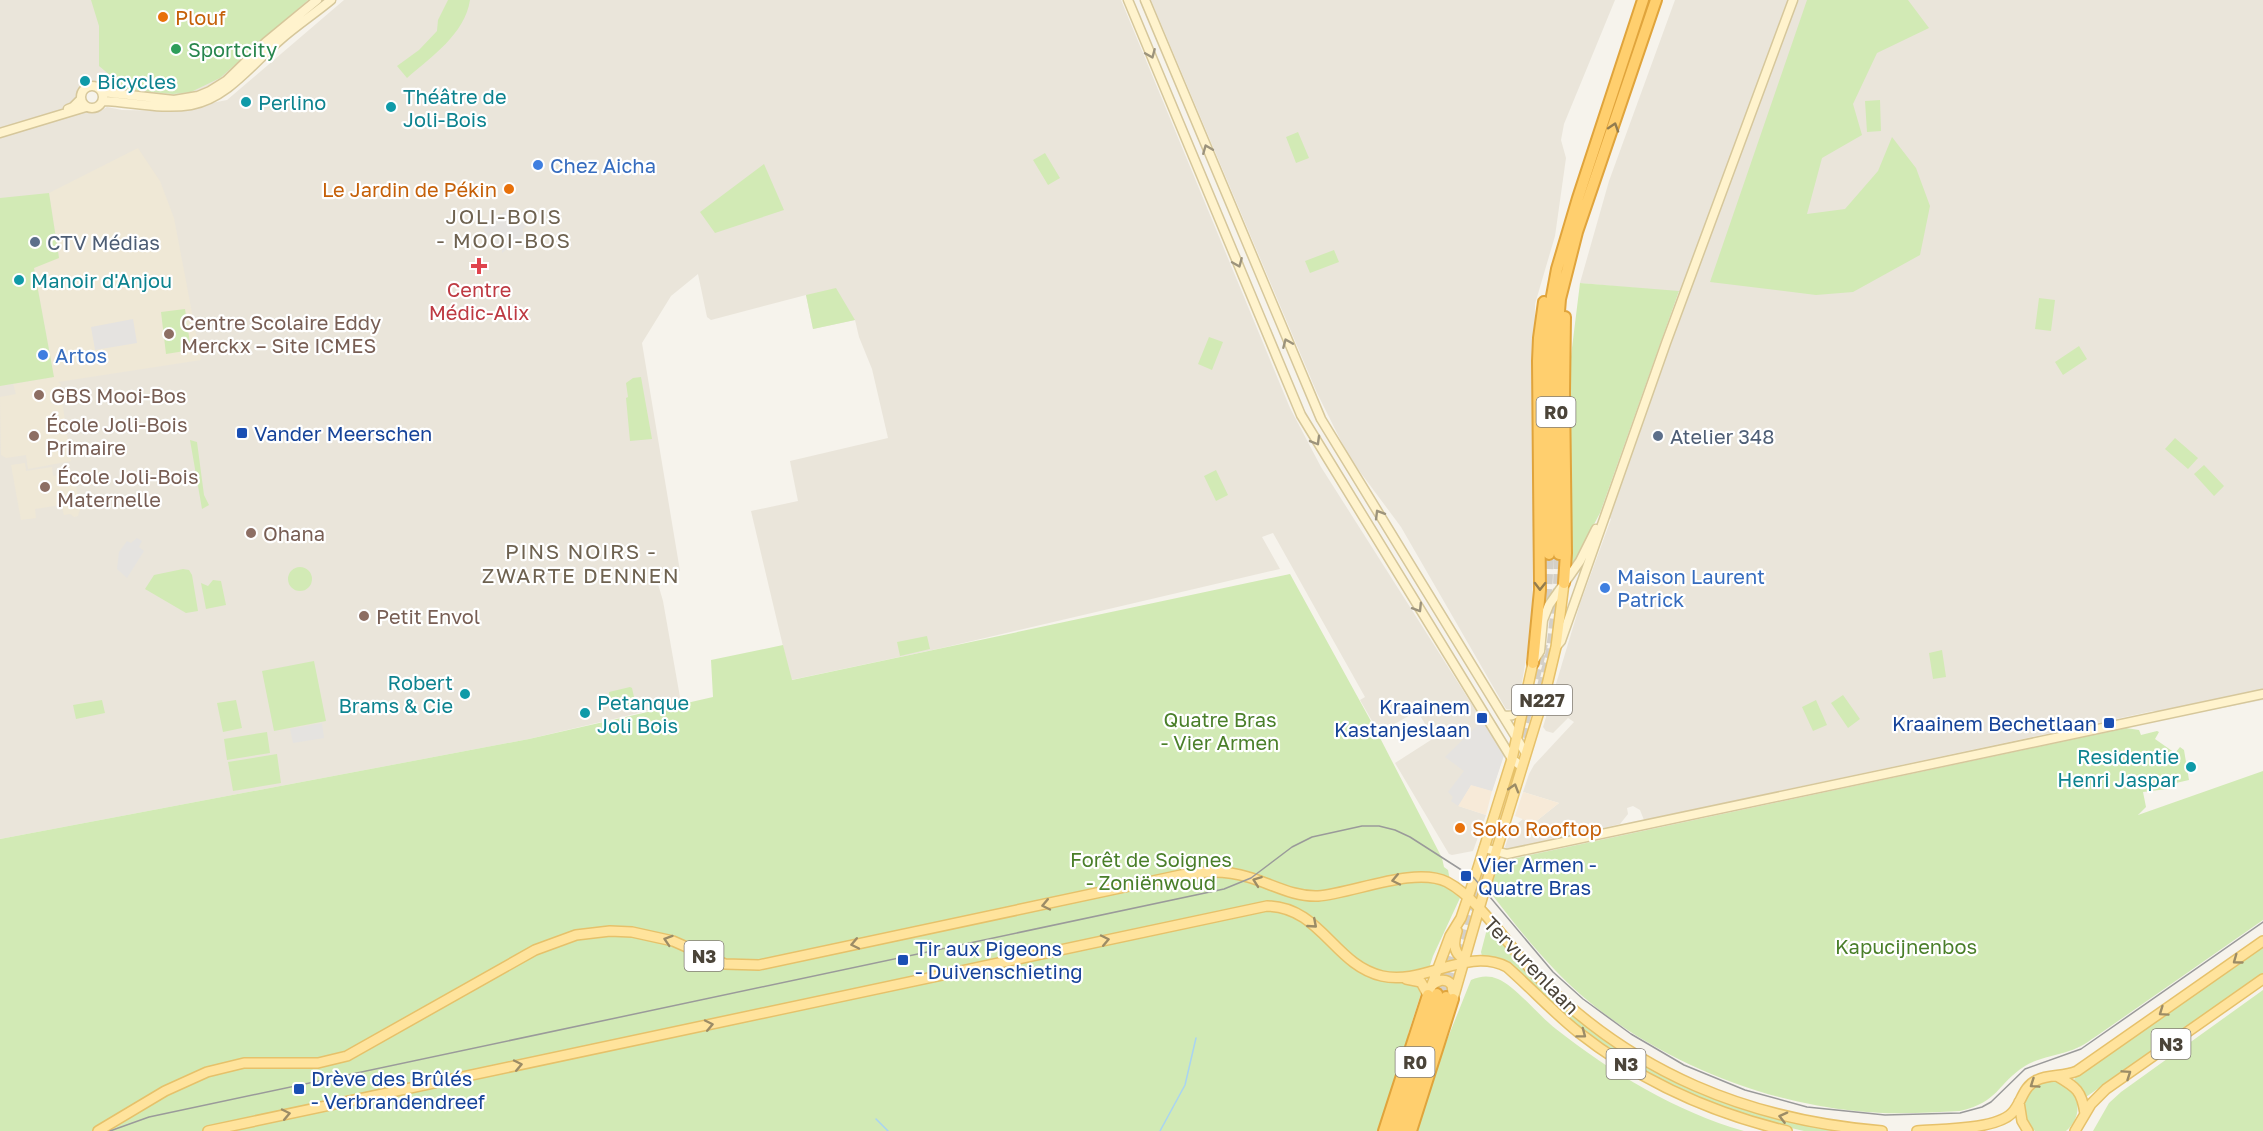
<svg xmlns="http://www.w3.org/2000/svg" width="2263" height="1131" font-family="'Golos Text',sans-serif">
	<style>
		.residential { fill: #eae5da }
		.commercial { fill: #f7ead8 }
		.education { fill: #efe8d6 }
		.green { fill: #d2eab5 }
		.parking { fill: #e5e3e0 }
		.lines { fill: none; stroke-linecap: round; stroke-linejoin: round }
		.stream { stroke: #a9d4f2; stroke-width: 1.5 }
		.highway-tunnel { stroke: #d4d0c8; stroke-width: 10; stroke-dasharray: 10 5; stroke-linecap: butt }
		.secondary-casing { stroke: #d6c79b; stroke-width: 11 }
		.primary-casing { stroke: #e6c16a; stroke-width: 12 }
		.highway-casing { stroke: #e0a43c; stroke-width: 14 }
		.secondary { stroke: #fff3cd; stroke-width: 8 }
		.primary { stroke: #ffe39c; stroke-width: 9 }
		.highway { stroke: #ffcf6e; stroke-width: 10 }
		.tram { stroke: #9a9a9a; stroke-width: 1.5 }
		.oneway { stroke: #9c937c }
		.oneway2 { stroke: #937c4e }
		.oneway3 { stroke: #9c8c66 }
		.food-dot { fill: #e8710a; stroke: #fff; stroke-width: 2 }
		.leisure-dot { fill: #2e9e5b; stroke: #fff; stroke-width: 2 }
		.culture-dot { fill: #0f9aa8; stroke: #fff; stroke-width: 2 }
		.shop-dot { fill: #3f7fe0; stroke: #fff; stroke-width: 2 }
		.service-dot { fill: #5c6f8a; stroke: #fff; stroke-width: 2 }
		.health-dot { fill: #e0444e; stroke: #fff; stroke-width: 2 }
		.education-dot { fill: #8d6e63; stroke: #fff; stroke-width: 2 }
		.transit-dot { fill: #1a4fb4; stroke: #fff; stroke-width: 2 }
		.labels { text-anchor: middle; dominant-baseline: central; stroke-width: 4.5; stroke-linejoin: round; paint-order: stroke }
		.shield { fill: #fff; stroke: #817c74; stroke-width: 1.5 }
		.shield-label { font-size: 18px; font-weight: bold; fill: #4b4439 }
		.food-label { font-size: 20px; fill: #c56008; stroke: #fff; text-anchor: start }
		.leisure-label { font-size: 20px; fill: #27864d; stroke: #fff; text-anchor: start }
		.culture-label { font-size: 20px; fill: #0d838f; stroke: #fff; text-anchor: start }
		.shop-label { font-size: 20px; fill: #366cbe; stroke: #fff; text-anchor: start }
		.service-label { font-size: 20px; fill: #4e5e75; stroke: #fff; text-anchor: start }
		.health-label { font-size: 20px; fill: #be3a42; stroke: #fff }
		.education-label { font-size: 20px; fill: #785e54; stroke: #fff; text-anchor: start }
		.transit-label { font-size: 20px; fill: #164399; stroke: #fff; text-anchor: start }
		.park-label { font-size: 20px; fill: #4a7f2a; stroke: #fff }
		.street-label { font-size: 20px; fill: #4b4439; stroke: #fff }
		.neighbourhood-label { font-size: 21px; letter-spacing: 1.5px; fill: #6e6250; stroke: #fff }
	</style>
	<rect width="100%" height="100%" fill="#f6f3ec"/>
	<path class="residential" d="M0,0h313l-97,86 -21,8 -18,3 -69,-7 -13,-6 -10,-1 -7,5 -2,7 7,16 5,1h10l9,-5 15,3 49,1 56,-11 117,-100h777l169,408 31,59 183,288 -12,36 -21,-6 -12,21 27,9 -13,36 -21,4 -3,-1 -54,-91 39,-25 -17,-27 -38,22 -19,-33 5,-3 -92,-164 -11,4 18,32 -338,79 -151,32 -40,-169 47,-10 -8,-40 98,-23 -16,-69 -13,-32 -4,-17 -42,9 -7,-34 -95,25 -4,-3 -9,-43 -27,22 -29,47 38,228 -24,6 7,24 18,102 -152,36 -529,100z
		M1151,0h464l-51,124 -3,16 5,18 -11,78 -20,68 -3,320 -11,64 -5,20 -3,2 -7,-1 -105,-182 -52,-70 -32,-64z
		M1675,0h588v700l-77,15 -33,-4 -509,109 -4,-10 -7,-4 -6,2 1,6 -8,10 -97,23 -16,2 -2,-2 6,-18 12,-10 11,4 25,-20 -36,-11 6,-18 5,-9 40,-43 -6,-4 -15,15 -7,-2 -3,-4 37,-123 31,-85 -11,-6 79,-221 -99,-9 29,-102z"/>
	<path class="commercial" d="M1471,785l21,6 -6,24 -28,-9z
		M1523,792l36,11 -25,20 -7,-2 -12,-5z"/>
	<path class="education" d="M138,148l22,33 14,37 27,142 -143,22 3,2 -1,3 11,74 -43,8 -2,-14 -20,3 -5,-3 -1,-58 16,-3 -3,-10 41,-7 -20,-109 25,-11 -10,-64z
		M25,463l1,8 26,-4 1,9 21,-2 6,35 -2,7 -4,1 -4,-3 -6,1 -3,-10 -26,4 1,9 -15,2 -10,-55z"/>
	<path class="green" d="M91,0h217l-88,78 -29,14 -18,2 -45,-4 -29,-24v-40z
		M448,0h22c-5,34 -39,57 -63,78l-10,-12 22,-16 18,-19 1,-11z
		M1807,0h101l21,28 -52,25 -24,51 9,31 -40,23 -15,56 38,-5 33,-38 14,-34 24,31 14,38 -10,49 -67,37 -37,3 -106,-13z
		M1880,100l1,31 -14,1 -2,-31z
		M1298,132l11,26 -13,5 -10,-26z
		M1045,153l15,25 -12,7 -15,-25z
		M764,164l20,46 -69,23 -15,-21z
		M49,193l10,65 -25,10 20,109 -54,9v-188z
		M1334,250l5,12 -29,11 -5,-12z
		M1580,283l99,8 -79,222 -28,53 -5,-209 4,-1z
		M836,288l19,32 -42,9 -7,-34z
		M2039,298l16,2 -4,31 -16,-2z
		M185,309l6,41 -25,4 -5,-42z
		M1209,337l14,5 -11,28 -14,-6z
		M2079,346l8,13 -24,16 -8,-13z
		M641,377l11,62 -22,2 -4,-43 2,-1 -2,-14 7,-5z
		M2175,438l23,20 -10,11 -23,-20z
		M190,440l7,2 7,53 5,10 -7,4z
		M2204,465l20,21 -10,10 -20,-22z
		M1216,470l12,25 -12,6 -12,-25z
		M288 579a12 12 0 1 1 24 0a12 12 0 1 1-24 0Z
		M183,569l6,1 3,5 6,36 -12,2 -41,-24 9,-14z
		M1290,574l88,160 64,124 2,9 4,3 4,21 8,7 -27,58 -25,78 37,11 26,-65c9,-4 18,-5 27,-1 17,7 41,37 58,50 55,43 120,83 188,102h-1744v-292l529,-100 184,-42 -2,-37 72,-15 9,35z
		M213,580l8,1 5,24 -20,4 -5,-26 7,3z
		M927,636l3,13 -30,7 -3,-14z
		M1942,650l4,27 -13,2 -4,-26z
		M314,661l12,60 -52,10 -12,-60z
		M630,687l2,1 4,18 -12,4 -4,-11 -4,1 2,10 -5,1 -2,-10h-2v-9z
		M1843,695l17,24 -12,9 -17,-25z
		M102,700l3,13 -29,6 -3,-14z
		M236,700l6,28 -19,4 -6,-29z
		M1816,700l11,25 -14,6 -11,-24z
		M2126,728l13,2 2,5 16,-4 2,1 -4,7 20,14 5,-6 4,3 5,30 -22,5v4l-24,3 3,15 -8,8 125,-44v149l-165,115c-9,6 -18,13 -29,16 -14,5 -31,7 -44,15 -28,18 -26,36 -65,45 -35,2 -69,4 -104,0 -107,-10 -228,-63 -302,-142 -23,-24 -44,-51 -64,-77l5,-20 12,-12z
		M267,732l3,21 -43,7 -3,-21z
		M277,754l4,29 -48,8 -5,-29z
		M1490,928c89,115 211,182 354,203h-40l-26,-6 -51,-15 -54,-23 -41,-23 -48,-33 -29,-24 -41,-41 -16,-8 -16,-2 -1,-4 6,-23z
		M2263,945v28l-177,124 -12,-17 2,-3z
		M2263,990v141h-170l16,-28 12,-11z
		M2053,1081c26,5 33,33 13,50h-31c-21,-18 -9,-50 18,-50z"/>
	<path class="parking" d="M510,207l16,20 -3,2v7l-21,17v-6l-3,2 -16,-20z
		M133,319l4,24 -42,7 -4,-23z
		M137,538l5,3 -3,6 5,4 -17,27 -10,-9 2,-17 8,-11 4,2z
		M1482,721l22,34 -12,36 -21,-6 -13,21 -7,-5 2,-4 -5,-5 16,-21 -19,-14z
		M322,723l2,15 -31,5 -3,-14z"/>
	<g class="lines">
		<path class="stream" d="M876,1119l12,12
			M1160,1131l25,-46 11,-47"/>
		<path class="highway-tunnel" d="M1546,614l3,-60
			M1538,702l13,-51 7,-63 1,-34
			M1521,737l22,-93
			M1437,994l19,-54
			M1446,997l40,-129"/>
		<defs>
			<path id="secondary" d="M1128,0l173,415 211,344 9,7
				M1145,0l176,419 204,333
				M81 97a11 11 0 1 1 22 0a11 11 0 1 1-22 0Z
				M102,92l72,8 24,-4 12,-5 16,-10 40,-39 51,-42
				M103,101c29,1 59,9 88,4 37,-7 62,-42 89,-65 16,-14 34,-26 51,-40
				M68,109l5,-2 8,-8
				M0,133l86,-26
				M1556,647l5,-6 105,-298 127,-343
				M1535,659l5,-8 3,-31 6,-15 31,-44 16,-32
				M1503,715c10,3 15,-2 20,-10
				M1484,848l23,6 756,-160"/>
			<path id="primary" d="M1457,931c-4,12 -4,23 9,29
				M1406,979l15,3 7,13
				M1431,986c6,-6 15,-9 21,-1l1,8
				M1428,995l22,-59 11,-18 16,-47 35,-112 21,-96
				M1453,999l34,-118 59,-192 10,-42 8,-64
				M2057,1076c19,11 25,15 28,38
				M2019,1102l3,19 6,10
				M98,1131l67,-40 42,-19 37,-9h74l29,-7 188,-106 41,-15 34,-4 22,1 41,9 52,23 34,1 422,-90c23,-4 45,-5 67,2 24,7 45,20 70,19 36,-3 97,-30 129,-14 34,18 63,67 91,95 95,96 210,143 344,154
				M208,1131l1059,-225c54,1 67,59 115,70 41,10 85,-30 125,-9 24,21 46,45 71,65 61,48 134,81 209,99
				M1917,1131c24,-2 78,-1 95,-18 10,-10 10,-26 25,-33 12,-6 27,-3 40,-9l186,-130
				M2075,1131l16,-27 15,-15 157,-110"/>
			<path id="highway" d="M1549,554l-3,-193 6,-65 5,-27 21,-71 65,-198
				M1559,554l-4,-193 5,-62 17,-67 79,-232
				M1564,583l2,-30 -2,-161 1,-75
				M1533,663l7,-73 -2,-229 1,-23 5,-36
				M1384,1131l44,-136
				M1393,1131l44,-137
				M1402,1131l44,-134
				M1411,1131l42,-132"/>
		</defs>
		<use href="#secondary" class="secondary-casing"/>
		<use href="#primary" class="primary-casing"/>
		<use href="#highway" class="highway-casing"/>
		<use href="#secondary" class="secondary"/>
		<use href="#primary" class="primary"/>
		<use href="#highway" class="highway"/>
		<path class="tram" d="M110,1131l39,-14 1075,-228 27,-11 41,-31 20,-10 50,-11h17l16,4 15,7 64,41 79,94 30,27 48,35 53,31 61,25 62,17 78,8 75,-2 22,-6 9,-5 34,-33 56,-20 182,-127"/>
	</g>
	<defs><path id="oneway-chevron" d="M-2-3.5L2.5 0L-2 3.5" fill="none" stroke-width="1.6" stroke-linecap="round" stroke-linejoin="round" transform="scale(1.5)"/></defs>
	<g class="oneway">
		<use href="#oneway-chevron" transform="translate(1151 54) rotate(67)"/>
		<use href="#oneway-chevron" transform="translate(1207 149) rotate(-112)"/>
		<use href="#oneway-chevron" transform="translate(1238 263) rotate(67)"/>
		<use href="#oneway-chevron" transform="translate(1287 343) rotate(-113)"/>
		<use href="#oneway-chevron" transform="translate(1316 441) rotate(60)"/>
		<use href="#oneway-chevron" transform="translate(1379 514) rotate(-121)"/>
		<use href="#oneway-chevron" transform="translate(1418 608) rotate(58)"/>
	</g>
	<g class="oneway2">
		<use href="#oneway-chevron" transform="translate(1614 127) rotate(-72)"/>
		<use href="#oneway-chevron" transform="translate(1540 586) rotate(91)"/>
	</g>
	<g class="oneway3">
		<use href="#oneway-chevron" transform="translate(1514 788) rotate(-73)"/>
		<use href="#oneway-chevron" transform="translate(1396 880) rotate(168)"/>
		<use href="#oneway-chevron" transform="translate(1257 881) rotate(-160)"/>
		<use href="#oneway-chevron" transform="translate(1046 905) rotate(168)"/>
		<use href="#oneway-chevron" transform="translate(1313 924) rotate(41)"/>
		<use href="#oneway-chevron" transform="translate(668 940) rotate(-162)"/>
		<use href="#oneway-chevron" transform="translate(1105 940) rotate(-12)"/>
		<use href="#oneway-chevron" transform="translate(855 944) rotate(168)"/>
		<use href="#oneway-chevron" transform="translate(2237 960) rotate(144)"/>
		<use href="#oneway-chevron" transform="translate(2163 1012) rotate(145)"/>
		<use href="#oneway-chevron" transform="translate(709 1025) rotate(-12)"/>
		<use href="#oneway-chevron" transform="translate(1582 1034) rotate(37)"/>
		<use href="#oneway-chevron" transform="translate(518 1065) rotate(-12)"/>
		<use href="#oneway-chevron" transform="translate(2127 1074) rotate(-34)"/>
		<use href="#oneway-chevron" transform="translate(2034 1084) rotate(146)"/>
		<use href="#oneway-chevron" transform="translate(286 1114) rotate(-12)"/>
		<use href="#oneway-chevron" transform="translate(1783 1117) rotate(-166)"/>
	</g>
	<g class="food-dot">
		<circle cx="163" cy="17" r="6"/>
		<circle cx="509" cy="189" r="6"/>
		<circle cx="1460" cy="828" r="6"/>
	</g>
	<circle class="leisure-dot" cx="176" cy="49" r="6"/>
	<g class="culture-dot">
		<circle cx="85" cy="81" r="6"/>
		<circle cx="246" cy="102" r="6"/>
		<circle cx="391" cy="107" r="6"/>
		<circle cx="19" cy="280" r="6"/>
		<circle cx="465" cy="694" r="6"/>
		<circle cx="585" cy="713" r="6"/>
		<circle cx="2191" cy="767" r="6"/>
	</g>
	<g class="shop-dot">
		<circle cx="538" cy="165" r="6"/>
		<circle cx="43" cy="355" r="6"/>
		<circle cx="1605" cy="588" r="6"/>
	</g>
	<g class="service-dot">
		<circle cx="35" cy="242" r="6"/>
		<circle cx="1658" cy="436" r="6"/>
	</g>
	<path class="health-dot" d="M476 257h6v6h6v6h-6v6h-6v-6h-6v-6h6z"/>
	<g class="education-dot">
		<circle cx="169" cy="334" r="6"/>
		<circle cx="39" cy="395" r="6"/>
		<circle cx="34" cy="436" r="6"/>
		<circle cx="45" cy="487" r="6"/>
		<circle cx="251" cy="533" r="6"/>
		<circle cx="364" cy="616" r="6"/>
	</g>
	<g class="transit-dot">
		<rect x="236" y="427" width="12" height="12" rx="3"/>
		<rect x="1476" y="712" width="12" height="12" rx="3"/>
		<rect x="2103" y="717" width="12" height="12" rx="3"/>
		<rect x="1460" y="870" width="12" height="12" rx="3"/>
		<rect x="897" y="954" width="12" height="12" rx="3"/>
		<rect x="293" y="1083" width="12" height="12" rx="3"/>
	</g>
	<g class="labels">
		<g class="shield">
			<rect x="1536.5" y="397" width="39" height="30" rx="4.5"/>
			<rect x="1512" y="685" width="60" height="30" rx="4.5"/>
			<rect x="684.5" y="941" width="39" height="30" rx="4.5"/>
			<rect x="2151.5" y="1029" width="39" height="30" rx="4.5"/>
			<rect x="1395.5" y="1047" width="39" height="30" rx="4.5"/>
			<rect x="1606.5" y="1049" width="39" height="30" rx="4.5"/>
		</g>
		<g class="shield-label">
			<text x="1556" y="412">R0</text>
			<text x="1542" y="700">N227</text>
			<text x="704" y="956">N3</text>
			<text x="2171" y="1044">N3</text>
			<text x="1415" y="1062">R0</text>
			<text x="1626" y="1064">N3</text>
		</g>
		<g class="food-label">
			<text x="175" y="17">Plouf</text>
			<text x="497" y="189" text-anchor="end">Le Jardin de Pékin</text>
			<text x="1472" y="828">Soko Rooftop</text>
		</g>
		<g class="leisure-label">
			<text x="188" y="49">Sportcity</text>
		</g>
		<g class="culture-label">
			<text x="97" y="81">Bicycles</text>
			<text x="403" y="96">Théâtre de<tspan x="403" dy="23">Joli-Bois</tspan></text>
			<text x="258" y="102">Perlino</text>
			<text x="31" y="280">Manoir d'Anjou</text>
			<text x="453" y="682" text-anchor="end">Robert<tspan x="453" dy="23">Brams &amp; Cie</tspan></text>
			<text x="597" y="702">Petanque<tspan x="597" dy="23">Joli Bois</tspan></text>
			<text x="2179" y="756" text-anchor="end">Residentie<tspan x="2179" dy="23">Henri Jaspar</tspan></text>
		</g>
		<g class="shop-label">
			<text x="550" y="165">Chez Aicha</text>
			<text x="55" y="355">Artos</text>
			<text x="1617" y="576">Maison Laurent<tspan x="1617" dy="23">Patrick</tspan></text>
		</g>
		<g class="service-label">
			<text x="47" y="242">CTV Médias</text>
			<text x="1670" y="436">Atelier 348</text>
		</g>
		<g class="health-label">
			<text x="479" y="289">Centre<tspan x="479" dy="23">Médic-Alix</tspan></text>
		</g>
		<g class="education-label">
			<text x="181" y="322">Centre Scolaire Eddy<tspan x="181" dy="23">Merckx – Site ICMES</tspan></text>
			<text x="51" y="395">GBS Mooi-Bos</text>
			<text x="46" y="424">École Joli-Bois<tspan x="46" dy="23">Primaire</tspan></text>
			<text x="57" y="476">École Joli-Bois<tspan x="57" dy="23">Maternelle</tspan></text>
			<text x="263" y="533">Ohana</text>
			<text x="376" y="616">Petit Envol</text>
		</g>
		<g class="transit-label">
			<text x="254" y="433">Vander Meerschen</text>
			<text x="1470" y="706" text-anchor="end">Kraainem<tspan x="1470" dy="23">Kastanjeslaan</tspan></text>
			<text x="2097" y="723" text-anchor="end">Kraainem Bechetlaan</text>
			<text x="1478" y="864">Vier Armen -<tspan x="1478" dy="23">Quatre Bras</tspan></text>
			<text x="915" y="948">Tir aux Pigeons<tspan x="915" dy="23">- Duivenschieting</tspan></text>
			<text x="311" y="1078">Drève des Brûlés<tspan x="311" dy="23">- Verbrandendreef</tspan></text>
		</g>
		<g class="park-label">
			<text x="1220" y="719">Quatre Bras<tspan x="1220" dy="23">- Vier Armen</tspan></text>
			<text x="1151" y="859">Forêt de Soignes<tspan x="1151" dy="23">- Zoniënwoud</tspan></text>
			<text x="1906" y="946">Kapucijnenbos</text>
		</g>
		<g class="street-label">
			<text transform="translate(1532 965) rotate(46)">Tervurenlaan</text>
		</g>
		<g class="neighbourhood-label">
			<text x="504" y="216">JOLI-BOIS<tspan x="504" dy="24">- MOOI-BOS</tspan></text>
			<text x="581" y="551">PINS NOIRS -<tspan x="581" dy="24">ZWARTE DENNEN</tspan></text>
		</g>
	</g>
</svg>
